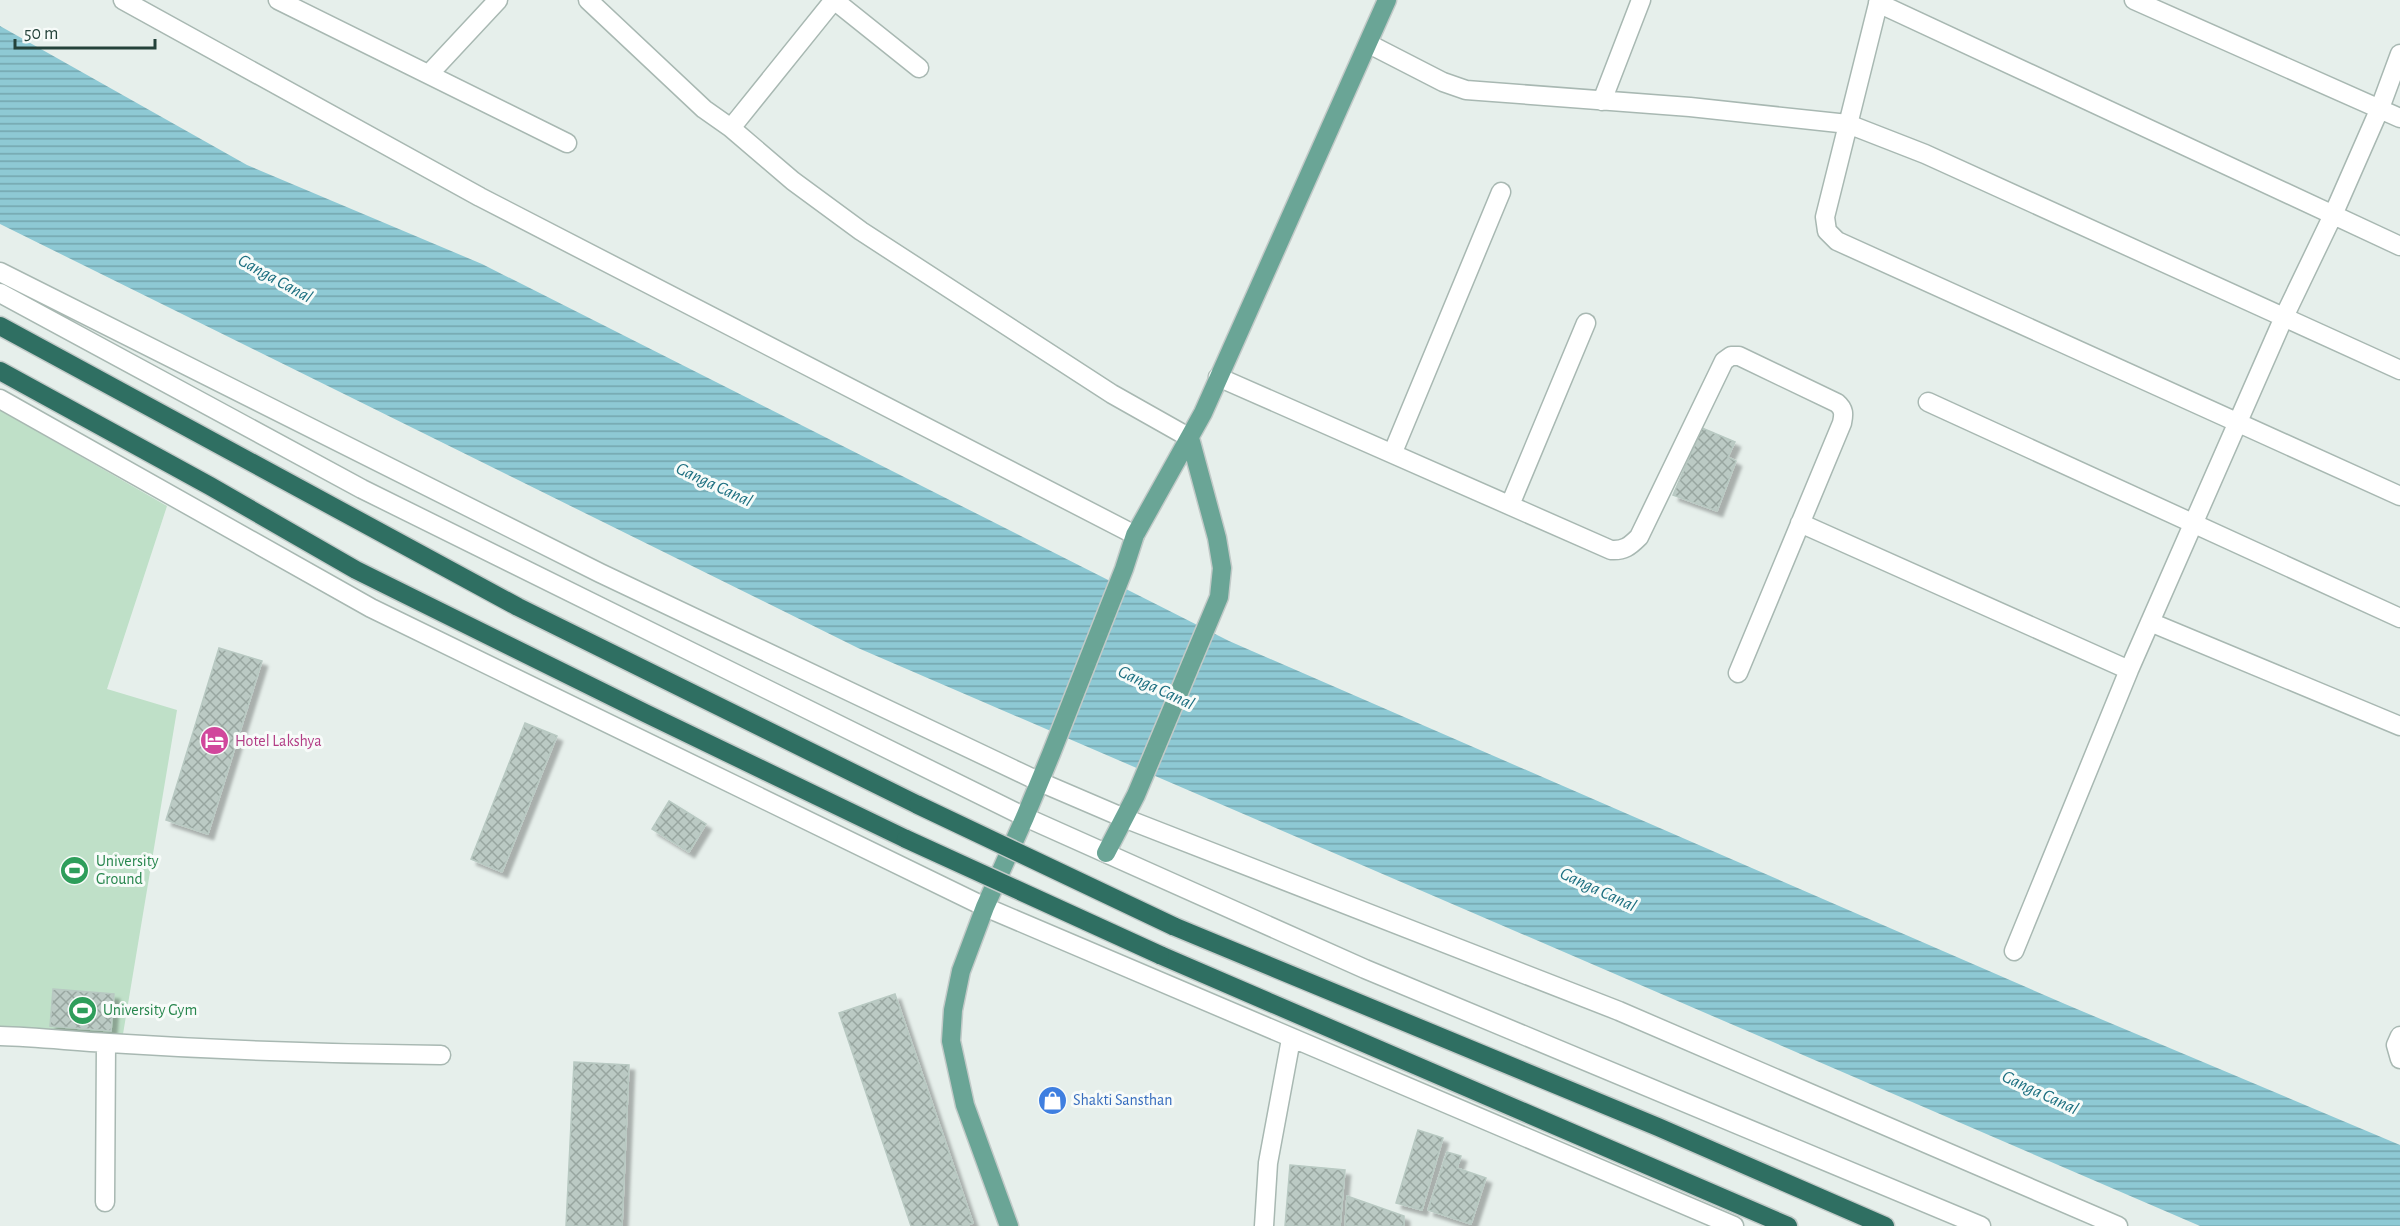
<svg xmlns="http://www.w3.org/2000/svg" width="2400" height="1226" font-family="'Alegreya Sans',sans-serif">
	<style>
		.grass { fill: #bfe0c8 }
		.water { fill: url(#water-rules) }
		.building { fill: url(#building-cross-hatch); stroke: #b8c9c2; stroke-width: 1.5; filter: url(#shadow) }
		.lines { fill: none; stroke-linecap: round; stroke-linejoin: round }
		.minor-casing { stroke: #a8b8b2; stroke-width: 21 }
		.major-casing { stroke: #c2cac8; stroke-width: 21 }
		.highway-casing { stroke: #c2cac8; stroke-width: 21 }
		.minor { stroke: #fff; stroke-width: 18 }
		.major { stroke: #6aa596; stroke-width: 18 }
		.highway { stroke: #2f6f62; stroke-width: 18 }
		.highway-bridge-casing { stroke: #c2cac8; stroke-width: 21; stroke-linecap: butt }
		.highway-bridge { stroke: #2f6f62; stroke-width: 18 }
		.labels { text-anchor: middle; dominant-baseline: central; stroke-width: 6; stroke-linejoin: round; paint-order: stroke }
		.hotel-label { font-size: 16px; fill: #b23c85; stroke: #f7fbf9; text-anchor: start }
		.leisure-label { font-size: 16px; fill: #27864d; stroke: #f7fbf9; text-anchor: start }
		.shop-label { font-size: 16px; fill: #366cbe; stroke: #f7fbf9; text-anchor: start }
		.water-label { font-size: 18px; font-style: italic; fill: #1c6f80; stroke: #f7fbf9 }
	</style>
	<defs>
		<pattern id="water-rules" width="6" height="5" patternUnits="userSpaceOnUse" patternTransform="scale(1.5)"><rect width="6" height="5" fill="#8ec9d4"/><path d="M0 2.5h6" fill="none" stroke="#74a5ad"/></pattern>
		<pattern id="building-cross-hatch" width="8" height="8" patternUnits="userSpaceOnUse" patternTransform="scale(1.5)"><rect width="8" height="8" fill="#bbcac4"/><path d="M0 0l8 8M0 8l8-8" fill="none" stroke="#98a6a0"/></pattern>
		<filter id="shadow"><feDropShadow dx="5.5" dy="5.5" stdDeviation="1.5" flood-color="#0004"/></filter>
	</defs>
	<rect width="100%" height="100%" fill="#e6efeb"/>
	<path class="grass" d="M0,410l167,96 -60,183 70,21 -55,330 -122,-11z"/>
	<path class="water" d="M0,26l247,139 235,99 747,377 836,363 335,141v81h-200l-1342,-578 -858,-424z"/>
	<path class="building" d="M1702,428l33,14 -7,15 8,4 -19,50 -44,-16z
		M219,648l43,13 -54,173 -42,-14z
		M525,723l32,13 -55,136 -31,-13z
		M669,801l37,23 -17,28 -37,-23z
		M53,989l61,5 -3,37 -61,-5z
		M895,994l78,229 -8,3h-54l-72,-213z
		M574,1062l55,3 -7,161h-56z
		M1418,1130l25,8 -21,72 -26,-7z
		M1447,1152l14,4 -4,12 29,10 -15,46 -43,-14z
		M1290,1165l55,5 -5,56h-55z
		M1347,1196l57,20v10h-59z"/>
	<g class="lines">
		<defs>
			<path id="minor" d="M123,0l357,197 655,338
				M278,0l289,143
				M588,0l116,109 27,19 62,53 68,50 251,163 78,44
				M1879,0l-54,217 2,14 10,10 563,255
				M2134,0l266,118
				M1878,3l522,243
				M1369,44l74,38 23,8 224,17 158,17 77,30 475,216
				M429,74l69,-74
				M1602,101l39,-101
				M731,128l103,-128 85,68
				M0,272l600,301 440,209 84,36 495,193 499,215
				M0,293l362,196 663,328 340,152 616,257
				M1218,377l393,173c13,1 19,-4 28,-13l85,-176 7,-5h8l98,47c7,6 7,11 5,20l-104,250
				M0,399l371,209 614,299 749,319
				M1928,402l472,216
				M1393,452l108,-260
				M1510,505l76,-182
				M1800,523l329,147 -115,281
				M2150,622l250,104
				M2129,670l155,-353 49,-102 47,-107 20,-54
				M0,1036c37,1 72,5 109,7 110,7 221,11 332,12
				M2400,1036l-4,9 4,14
				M105,1202l1,-159
				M1264,1226l4,-63 23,-124"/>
			<path id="major" d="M1106,853l30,-58 83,-198 3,-29 -5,-30 -27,-100
				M1009,1226l-44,-121 -14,-64 2,-31 8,-39 24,-64 40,-90 26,-63 73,-185 11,-34 68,-122 184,-413"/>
			<path id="highway" d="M0,326l518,281 400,198
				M0,371l210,115 146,84 291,144 259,125
				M1173,926l485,201 227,99
				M1160,955l628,271"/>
		</defs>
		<use href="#minor" class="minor-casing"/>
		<use href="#major" class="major-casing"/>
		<use href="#highway" class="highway-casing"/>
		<use href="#minor" class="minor"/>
		<use href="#major" class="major"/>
		<use href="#highway" class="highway"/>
		<defs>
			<path id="highway-bridge" d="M918,805l255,121
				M906,839l254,116"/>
		</defs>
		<use href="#highway-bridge" class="highway-bridge-casing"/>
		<use href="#highway-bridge" class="highway-bridge"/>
	</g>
	<defs>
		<symbol id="hotel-disc" viewBox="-11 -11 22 22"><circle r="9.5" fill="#d1479c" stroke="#f7fbf9"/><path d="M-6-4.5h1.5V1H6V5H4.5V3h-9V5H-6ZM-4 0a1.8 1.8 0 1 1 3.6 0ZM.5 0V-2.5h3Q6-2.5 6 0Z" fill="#fff"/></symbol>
		<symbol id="stadium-disc" viewBox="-11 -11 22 22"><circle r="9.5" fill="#2e9e5b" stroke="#f7fbf9"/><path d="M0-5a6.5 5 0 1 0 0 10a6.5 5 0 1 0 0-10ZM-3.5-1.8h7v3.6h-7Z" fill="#fff"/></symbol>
		<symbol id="shop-disc" viewBox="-11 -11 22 22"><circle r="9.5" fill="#3f7fe0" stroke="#f7fbf9"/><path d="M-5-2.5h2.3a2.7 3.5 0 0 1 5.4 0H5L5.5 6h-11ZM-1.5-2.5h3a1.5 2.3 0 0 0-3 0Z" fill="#fff"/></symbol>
	</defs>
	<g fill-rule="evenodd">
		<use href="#hotel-disc" x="198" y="724" width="33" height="33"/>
		<use href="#stadium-disc" x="58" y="854" width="33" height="33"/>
		<use href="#stadium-disc" x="66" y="994" width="33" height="33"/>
		<use href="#shop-disc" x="1036" y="1084" width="33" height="33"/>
	</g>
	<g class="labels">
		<g class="hotel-label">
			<text x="235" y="741">Hotel Lakshya</text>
		</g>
		<g class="leisure-label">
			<text x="96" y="861">University<tspan x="96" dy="18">Ground</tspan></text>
			<text x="103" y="1010">University Gym</text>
		</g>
		<g class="shop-label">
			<text x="1073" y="1100">Shakti Sansthan</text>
		</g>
		<g class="water-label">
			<text transform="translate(275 279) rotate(29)">Ganga Canal</text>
			<text transform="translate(714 485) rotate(25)">Ganga Canal</text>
			<text transform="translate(1156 688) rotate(25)">Ganga Canal</text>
			<text transform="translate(1598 890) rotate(25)">Ganga Canal</text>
			<text transform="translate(2040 1093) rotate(25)">Ganga Canal</text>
		</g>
	</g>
	<path d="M15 39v9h140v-9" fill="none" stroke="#24423a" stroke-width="3"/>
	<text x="24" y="39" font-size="18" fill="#24423a" stroke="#f7fbf9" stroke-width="4.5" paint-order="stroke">50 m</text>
</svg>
